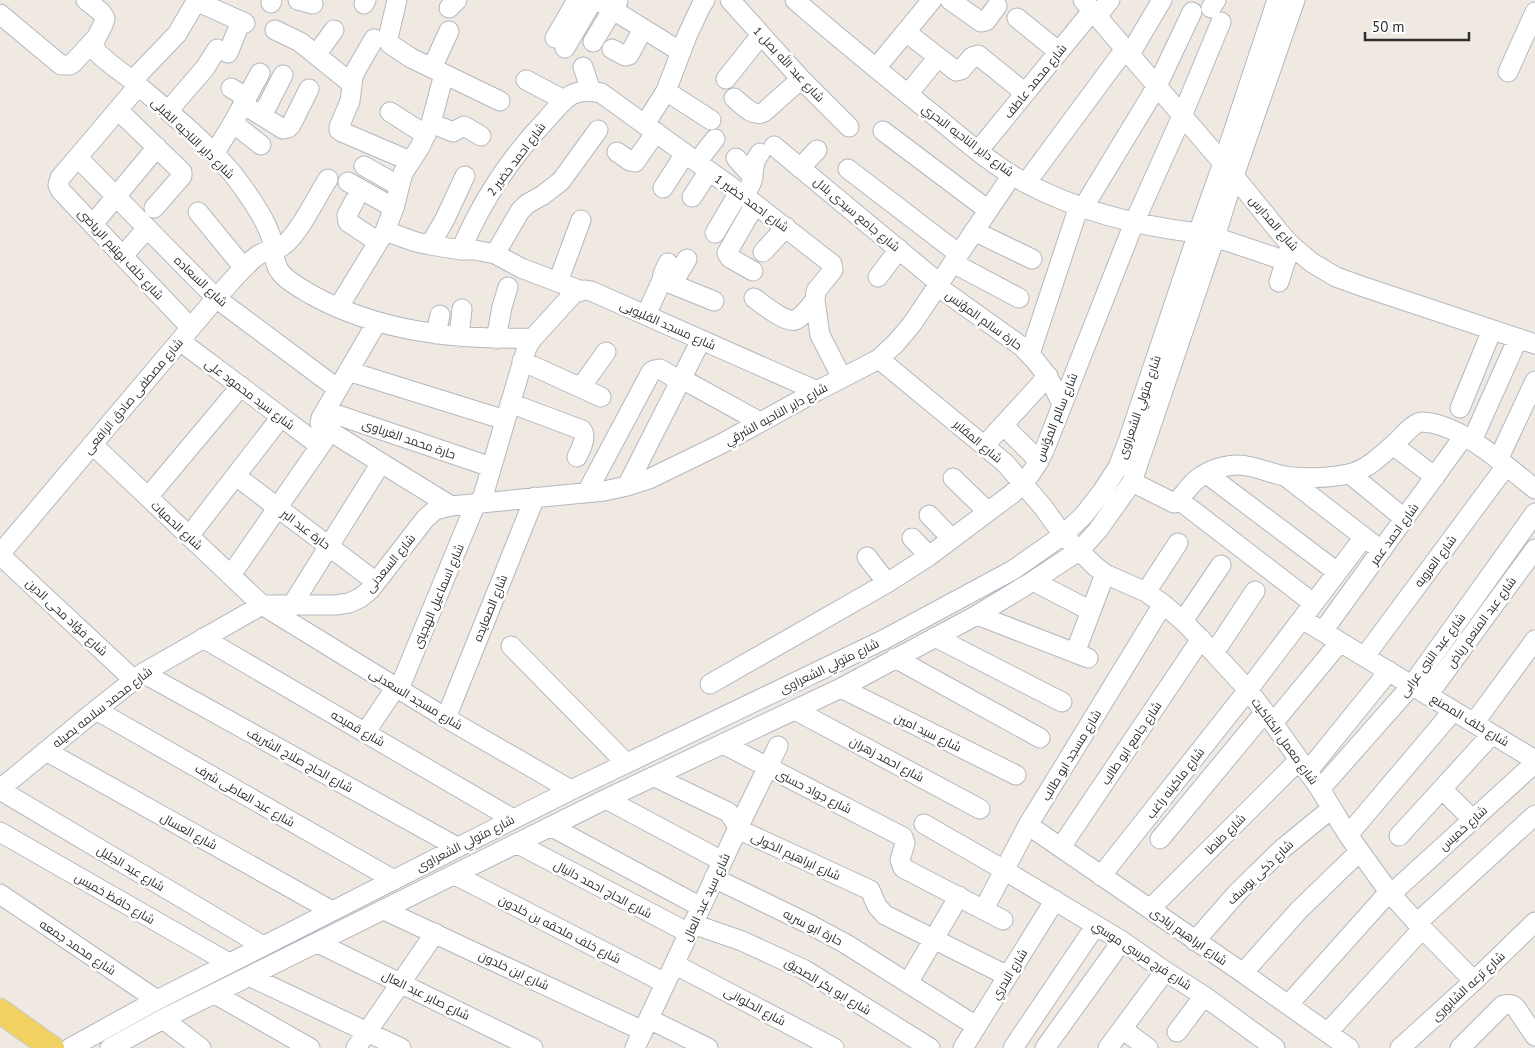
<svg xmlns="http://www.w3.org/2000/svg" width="1535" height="1048" font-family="'PT Sans',Cairo,sans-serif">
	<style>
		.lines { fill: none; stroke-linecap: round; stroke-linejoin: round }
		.minor-casing { stroke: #b4b7c1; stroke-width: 21 }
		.major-casing { stroke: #c9c9c9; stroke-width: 26 }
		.minor { stroke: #fff; stroke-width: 19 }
		.major { stroke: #f2d163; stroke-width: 24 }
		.labels { text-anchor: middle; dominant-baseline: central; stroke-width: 5; stroke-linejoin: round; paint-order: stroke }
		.street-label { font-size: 12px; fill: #2e2e2e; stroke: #fff }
	</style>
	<rect width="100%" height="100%" fill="#efe9e1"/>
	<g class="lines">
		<defs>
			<path id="minor" d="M86,0l15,12 4,6c-2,13 -14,20 -9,33 11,12 26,21 38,31 34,29 69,57 98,91 12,15 31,42 38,61 5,12 2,29 11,39 7,9 21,16 31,22 67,37 145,45 221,43
				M298,0l15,4
				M397,0l-9,38 2,6 21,14 89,43
				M597,0l84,52
				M730,0l71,79 48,48
				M795,0c44,39 89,75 135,112 30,24 60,52 94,70 54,29 114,44 174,51
				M950,0l31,22 5,-1 11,-15
				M1083,0l151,176 47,58 10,11 20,17 25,15 28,10 171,57
				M196,1l49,22
				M271,3l1,-3
				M364,4l2,-4
				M449,8l8,-8
				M1211,8l5,-8
				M0,14l61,51h9l3,-2 22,-24
				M1097,16l13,-16
				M1017,18l42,34
				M275,30l25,12 52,42
				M906,32l50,39 5,-1 11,-13 6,-2 47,38
				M555,38l22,-38
				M374,39l-18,31 -3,7 -3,24 -11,26v3l3,2 68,29
				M593,42l25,-41
				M565,48l28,-48
				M612,49l13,7 4,-1 14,-26
				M228,53l13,-32
				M1130,54l32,-54
				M316,55l18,-25
				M583,67l8,24
				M432,68l17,-37
				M876,68l56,-68
				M1508,72l27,-60
				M726,79l35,-44
				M526,80l38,20
				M132,81l45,-47 20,-34
				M138,86l-78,92 -2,7 3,6 130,137
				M231,88l16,10
				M666,91l45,29
				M908,94l30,-37
				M734,98c9,7 19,20 30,14l37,-33
				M243,104l40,25 5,-1 3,-3 18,-36
				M118,110l64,62v4l-28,32
				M168,111l37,-43 12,-19
				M390,112l36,23
				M262,116l21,-41
				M233,123l28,22
				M431,123l22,9 11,-6 17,10
				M645,124l21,-33 21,-55 14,-30 4,-6
				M883,131l105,79
				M774,146l165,137
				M978,151l114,-140
				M617,152l13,9 5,1 21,-30
				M214,154l19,-31 27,-50
				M78,158l138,140 122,91
				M736,158l17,19
				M697,162l18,-23
				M364,166l35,20
				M800,168l17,-18
				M848,169l111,85
				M348,182l46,26
				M1026,183l99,-134
				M663,188l22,-34
				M692,197l17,-26
				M745,197l7,-16 3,-20 5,-8
				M355,200l-8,15 1,7 30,20
				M1083,208l74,-122 35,-74
				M198,212l46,56
				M93,224l64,-77
				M385,231l31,11 14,3 31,5h14l20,4 26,14 58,22
				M974,231l58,28
				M715,233l24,-41
				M1215,237l71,24
				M430,245l15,-26 20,-43
				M461,250c21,-50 48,-91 86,-131 7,-8 15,-18 24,-24 10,-5 19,-5 30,-2l154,111 77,60 1,6 -17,21 -1,9 5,35 22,43
				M763,252l23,-25
				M495,254l25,-43 7,-7 16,-9 18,-14 37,-51
				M123,256l24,-28
				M953,263l66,35
				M753,271l-23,-13 -3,-5 28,-49
				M878,277l21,-28
				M662,280l52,21
				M558,282l23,-62
				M1279,282l10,-32
				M672,284l15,-25
				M937,286l84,60c19,17 31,35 41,58
				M754,298c8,6 33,26 41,22 8,-3 15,-14 20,-20
				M338,308l47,-77 9,-23 9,-35 17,-26 11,-24 13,-49
				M646,315l16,-35 1,-6 5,-11
				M377,322l-56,96 -1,5 3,4 128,79
				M436,334l4,-19
				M459,337l3,-28
				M496,339l6,-32 6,-20
				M180,341l140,105
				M1030,354l49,-148
				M879,359l126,104 38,44 20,28 33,32 9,7 41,18 17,12 20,17 31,32 34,37 25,33 47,66 28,46 41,57 28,31 57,58
				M522,361l79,36
				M348,371l157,49
				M682,379l78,43
				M581,387l25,-35
				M510,403l72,27c5,8 -1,18 -5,27
				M1460,408l32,-78
				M326,411l165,56
				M1003,425l36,36
				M1472,441l46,-103
				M92,444l170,161 184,113 125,72
				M1393,445l42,32
				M984,446l64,-70
				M1498,460l37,-79
				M1207,474l130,98
				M1350,474l55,45
				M236,476l140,106
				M1285,476l88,68
				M953,478l35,34
				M1132,482l42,21 3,-1c7,-8 14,-19 23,-25 13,-9 32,-14 47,-11 12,2 24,7 37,10 19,3 46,2 64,-2 17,-3 33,-18 45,-29 7,-5 20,-23 29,-23 38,1 84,44 113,67
				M627,486l74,-146
				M587,492l64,-120 3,-2 6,-1 20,12
				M148,497l93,-111
				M1179,500l134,103
				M481,503l46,-156 6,-9 41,-45 11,-3 6,1 226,100
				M929,515l23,24
				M189,536l92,-119
				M912,538l17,18
				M0,554l216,-256c12,-12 28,-33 41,-42 9,-7 20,-4 28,-12 15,-12 32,-48 43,-65
				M0,555l134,125
				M867,557l20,26
				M231,575l96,-139
				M1033,581l58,30
				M1146,592l32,-49
				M262,605h74l13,-2 11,-5 10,-8 55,-71 10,-9 16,-4 153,-15 23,-5 22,-7 72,-35 96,-53 62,-32 17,-16 16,-19 100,-149
				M292,605l89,-142
				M977,615l111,43
				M1302,619l233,141
				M1183,621l38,-56
				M1323,631l141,-195
				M935,637l127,65
				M203,638l310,181
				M511,646l115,117
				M1075,653l30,-79
				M1214,653l41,-62
				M1365,656l141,-190
				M895,658l145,80
				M143,673l314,174
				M710,684l177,-101 42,-27 84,-63c14,-12 23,-25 31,-42l90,-228 48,-107 39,-94
				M841,688l175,87
				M399,689l77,-186
				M1428,695l107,-146
				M96,710l298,170
				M795,710l185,99
				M446,718l89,-221
				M1273,723l67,-81
				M1474,723l61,-83
				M365,733l31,-46
				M723,744l180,93 2,6 -5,17 3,8 100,52
				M46,751l286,160
				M1308,771l81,-100
				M655,777l73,35c6,6 7,14 14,19l128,59 7,16 8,9 123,61
				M0,789l96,-79 47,-37 119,-68
				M1320,789l92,-104 123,-172
				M1442,789l30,30
				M0,790l263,156
				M606,799l116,62
				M924,824l80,46 118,71 43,30 39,25 71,52
				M1028,825l215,148 106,75
				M552,827l149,80
				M0,832l229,131
				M1348,835l105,-124
				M1399,836l93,-102
				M1160,839l105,-127
				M518,844l171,89
				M1061,847l140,-208
				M455,875l210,108
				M1101,876l147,-186 116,-153
				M714,878l95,46 37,20 130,82
				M0,894l157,106
				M1391,894l144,-131
				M984,909l44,-84 135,-221
				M1150,909l149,-149
				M384,910l259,121
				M1417,923l118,-108
				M693,924l49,17 63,29 125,78
				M1195,941l42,-48 45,-44 49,-40
				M318,943l215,105
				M674,964l160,84
				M1243,973l56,-63 60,-58
				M251,977l150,71
				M908,983l51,-87
				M215,994l95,54
				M1288,1005l101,-113
				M163,1019l38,29
				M649,1019l59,29
				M1122,1029l26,19
				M1177,1032l27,-36
				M1328,1032l94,-103
				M70,1048l87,-48 414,-210 312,-150 130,-70 50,-35 20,-19 19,-24 16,-25 9,-23 71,-211 25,-70 54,-163
				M110,1048l53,-29 443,-220 235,-111 136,-73 56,-34 47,-31 18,-20 34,-48 83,-245 19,-61 61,-176
				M356,1048l79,-115
				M635,1048l103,-220 40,-82
				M963,1048l92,-148
				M1013,1048l83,-123
				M1045,1048l77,-107
				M1108,1048l57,-77
				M1400,1048l74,-67 61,-59
				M1460,1048l43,-43c6,-1 9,-1 13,3l19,28"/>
			<path id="major" d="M0,1011l52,37"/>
		</defs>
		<use href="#minor" class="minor-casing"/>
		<use href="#major" class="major-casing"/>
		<use href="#minor" class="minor"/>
		<use href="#major" class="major"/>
	</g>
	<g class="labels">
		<g class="street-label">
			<text transform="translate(789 64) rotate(47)">شارع عبد الله بصل 1</text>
			<text transform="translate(1035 81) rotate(-51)">شارع محمد عاطف</text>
			<text transform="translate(193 138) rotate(44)">شارع داير الناحيه القبلى</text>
			<text transform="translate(968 140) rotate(37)">شارع داير الناحيه البحري</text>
			<text transform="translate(516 159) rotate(-53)">شارع احمد خضير 2</text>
			<text transform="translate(752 203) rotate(36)">شارع احمد خضير 1</text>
			<text transform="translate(857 214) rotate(40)">شارع جامع سيدى بلال</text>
			<text transform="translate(1274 223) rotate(49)">شارع المدارس</text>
			<text transform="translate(121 254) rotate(47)">شارع خلف بهتيم الرياضى</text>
			<text transform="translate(201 281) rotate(43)">شارع السعاده</text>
			<text transform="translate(984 320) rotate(36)">حارة سالم المؤنس</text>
			<text transform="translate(668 325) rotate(24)">شارع مسجد القليوبى</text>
			<text transform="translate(250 394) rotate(37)">شارع سيد محمود على</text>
			<text transform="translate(133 396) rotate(-50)">شارع مصطفى صادق الرافعى</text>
			<text transform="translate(1139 407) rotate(-71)">شارع متولي الشعراوى</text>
			<text transform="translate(776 414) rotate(-29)">شارع داير الناحيه الشرقي</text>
			<text transform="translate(1056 417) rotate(-68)">شارع سالم المؤنس</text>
			<text transform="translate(409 439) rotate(19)">حارة محمد الغرباوى</text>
			<text transform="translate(978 441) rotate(40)">شارع المقابر</text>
			<text transform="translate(177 525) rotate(43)">شارع الحميات</text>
			<text transform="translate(306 529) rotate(37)">حارة عبد البر</text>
			<text transform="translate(1394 534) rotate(-54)">شارع احمد عمر</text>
			<text transform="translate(1435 561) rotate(-53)">شارع العروبه</text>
			<text transform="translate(390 563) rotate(-51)">شارع السعدنى</text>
			<text transform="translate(438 596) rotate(-67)">شارع اسماعيل الهجينى</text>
			<text transform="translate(490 608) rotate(-68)">شارع الصعايده</text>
			<text transform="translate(67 617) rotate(43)">شارع فؤاد محى الدين</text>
			<text transform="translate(1481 622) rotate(-54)">شارع عبد المنعم رياض</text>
			<text transform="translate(1432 655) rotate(-53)">شارع عبد النبى عرابى</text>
			<text transform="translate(829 666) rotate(-26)">شارع متولي الشعراوى</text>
			<text transform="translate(416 699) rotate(31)">شارع مسجد السعدنى</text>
			<text transform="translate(102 707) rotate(-38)">شارع محمد سلامه بصيله</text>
			<text transform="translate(1470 720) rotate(31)">شارع خلف المصنع</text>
			<text transform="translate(358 728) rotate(30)">شارع قميحه</text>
			<text transform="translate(928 732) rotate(26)">شارع سيد امين</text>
			<text transform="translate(1285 741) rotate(54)">شارع معمل الكتاكيت</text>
			<text transform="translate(1131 743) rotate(-56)">شارع جامع ابو طالب</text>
			<text transform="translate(1071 755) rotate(-59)">شارع مسجد ابو طالب</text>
			<text transform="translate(887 759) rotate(28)">شارع احمد زهران</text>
			<text transform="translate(300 760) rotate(29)">شارع الحاج صلاح الشريف</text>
			<text transform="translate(1175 783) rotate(-52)">شارع ماكينه راغب</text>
			<text transform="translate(814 791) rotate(27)">شارع جواد حسنى</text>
			<text transform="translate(245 795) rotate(30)">شارع عبد العاطى شرف</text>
			<text transform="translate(1463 828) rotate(-42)">شارع خميس</text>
			<text transform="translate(189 831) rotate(29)">شارع العسال</text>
			<text transform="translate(1225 834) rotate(-45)">شارع طنطا</text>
			<text transform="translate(465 843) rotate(-27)">شارع متولي الشعراوى</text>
			<text transform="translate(796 856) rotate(25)">شارع ابراهيم الخولى</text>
			<text transform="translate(131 868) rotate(31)">شارع عبد الجليل</text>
			<text transform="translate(1260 872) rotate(-44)">شارع ذكى يوسف</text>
			<text transform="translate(603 889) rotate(28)">شارع الحاج احمد دانيال</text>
			<text transform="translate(706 897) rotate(-65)">شارع سيد عبد العال</text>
			<text transform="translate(115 898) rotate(30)">شارع حافظ خميس</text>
			<text transform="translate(813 927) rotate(27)">حارة ابو سريه</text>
			<text transform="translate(560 929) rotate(27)">شارع خلف ملحقه بن خلدون</text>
			<text transform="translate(1189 936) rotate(35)">شارع ابراهيم زبادى</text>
			<text transform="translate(78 947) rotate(34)">شارع محمد جمعه</text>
			<text transform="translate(1142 955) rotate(33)">شارع فرج مرسى موسي</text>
			<text transform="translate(514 970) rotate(25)">شارع ابن خلدون</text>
			<text transform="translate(1009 974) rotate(-58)">شارع البدري</text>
			<text transform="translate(828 986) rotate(31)">شارع ابو بكر الصديق</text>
			<text transform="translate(1468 986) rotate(-43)">شارع ترعه الشابورى</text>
			<text transform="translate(426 995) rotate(26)">شارع صابر عبد العال</text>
			<text transform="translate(755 1006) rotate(28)">شارع الحلوانى</text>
		</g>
	</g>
	<path d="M1365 32v8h104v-8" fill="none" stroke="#2e2e2e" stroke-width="2.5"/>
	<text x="1372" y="32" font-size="15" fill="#2e2e2e" stroke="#ffffff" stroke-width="4" paint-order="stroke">50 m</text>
</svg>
